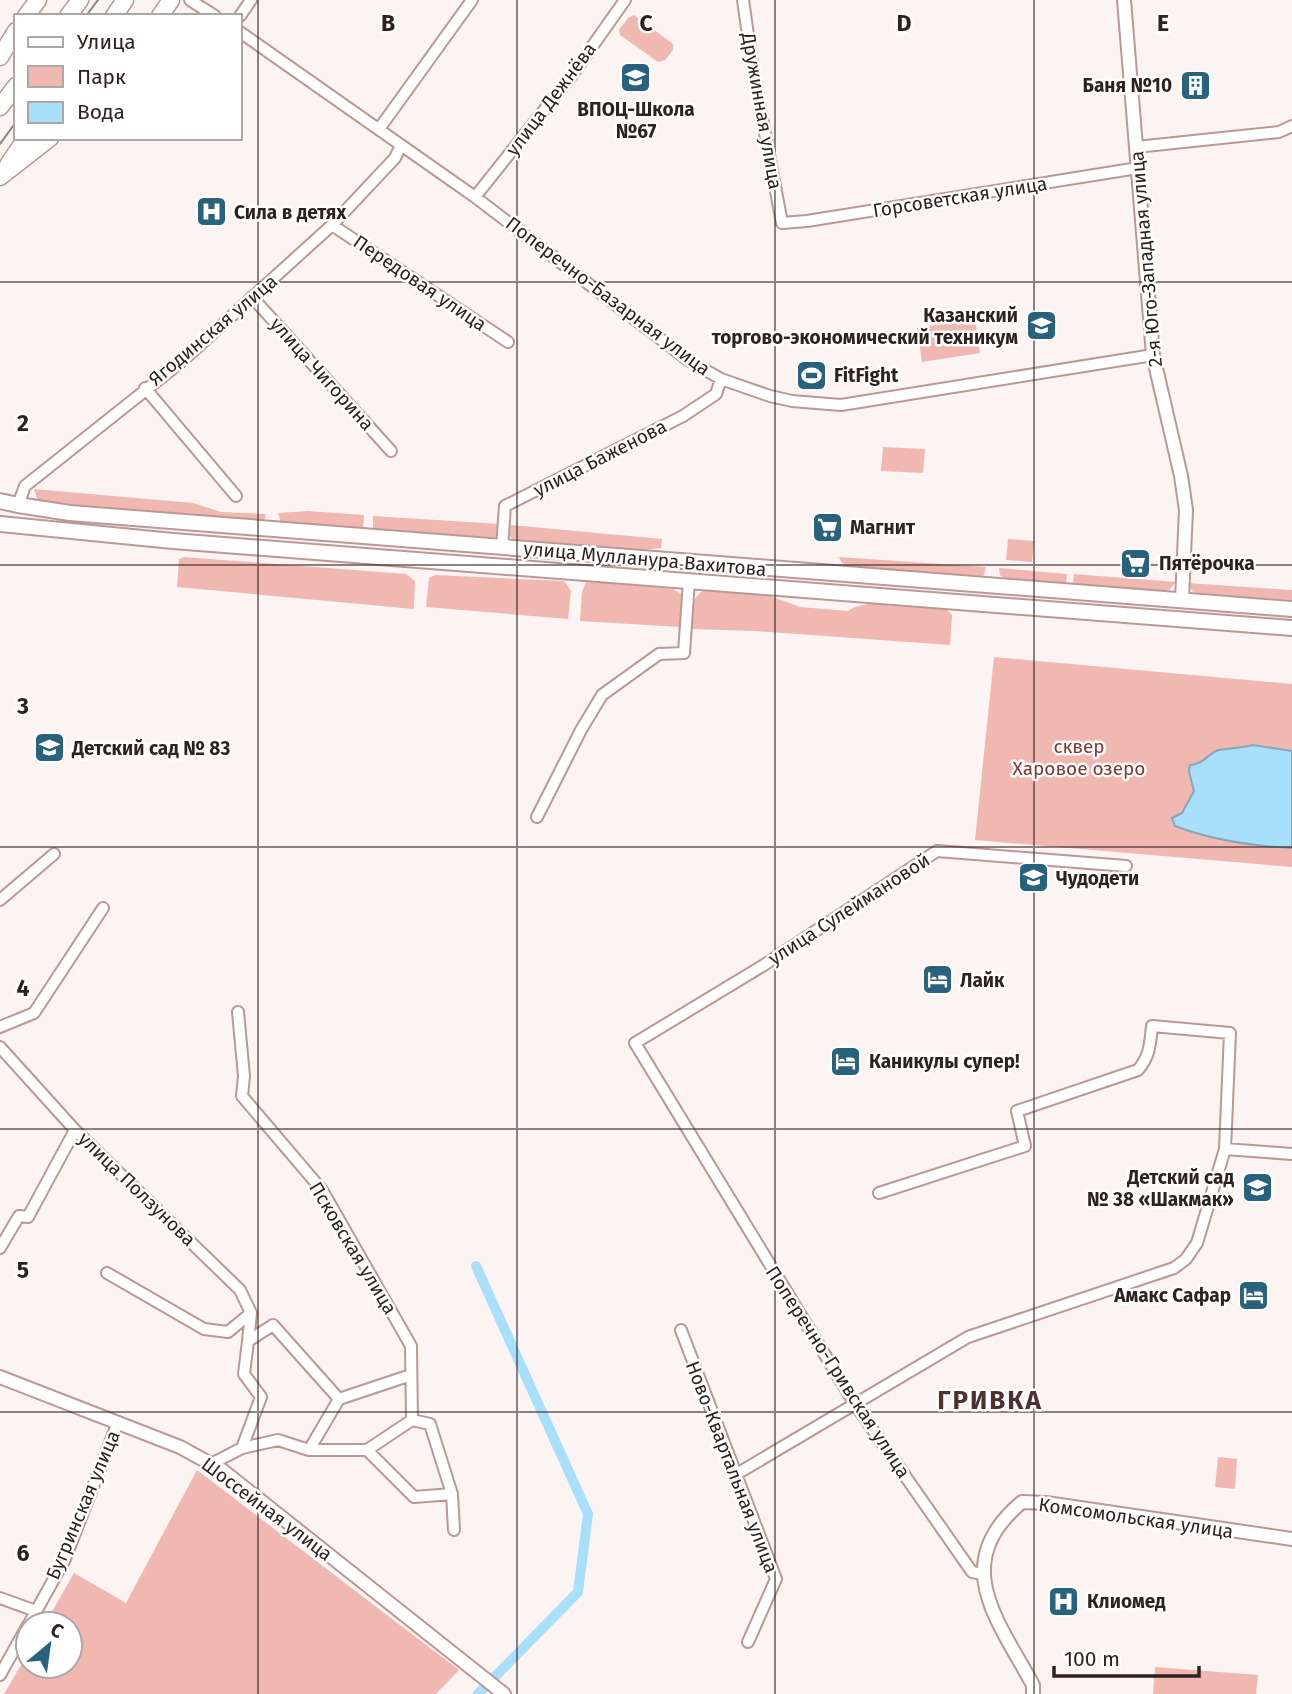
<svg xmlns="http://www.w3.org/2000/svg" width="1292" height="1694" font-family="'Fira Sans',sans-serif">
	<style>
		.green { fill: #f0b8b1 }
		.water { fill: #a8e0fc; stroke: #84a7ba; stroke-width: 2 }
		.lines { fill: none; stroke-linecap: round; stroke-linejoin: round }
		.canal { stroke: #a8e0fc; stroke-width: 10 }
		.minor-casing { stroke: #bb9894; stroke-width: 14 }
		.tertiary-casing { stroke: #bb9894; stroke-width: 16 }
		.secondary-casing { stroke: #bb9894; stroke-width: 18 }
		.primary-casing { stroke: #bb9894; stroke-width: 19 }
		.minor { stroke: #fff; stroke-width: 10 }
		.tertiary { stroke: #fff; stroke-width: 12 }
		.secondary { stroke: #fff; stroke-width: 14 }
		.primary { stroke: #fff; stroke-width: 16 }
		.tram { stroke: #8c8180; stroke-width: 2 }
		.grid { fill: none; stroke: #2f211f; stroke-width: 2; stroke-opacity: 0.55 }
		.labels { text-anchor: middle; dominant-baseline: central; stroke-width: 5; stroke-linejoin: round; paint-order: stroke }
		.poi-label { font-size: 19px; font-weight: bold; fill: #2f211f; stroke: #fff; text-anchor: start }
		.street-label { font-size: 19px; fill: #2f211f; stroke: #fff }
		.park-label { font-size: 19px; fill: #7e3732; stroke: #fff }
		.district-label { font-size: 26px; font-weight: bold; letter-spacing: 2px; fill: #4f322f; stroke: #fff }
		.grid-label { font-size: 23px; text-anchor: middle; font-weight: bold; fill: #2f211f; stroke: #fff; stroke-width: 5; stroke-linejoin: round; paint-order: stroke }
	</style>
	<rect width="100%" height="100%" fill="#fcf4f3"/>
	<path class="green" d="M634,15l39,29v6l-8,10 -7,2 -38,-27 -1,-5 9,-12z
		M975,319l5,34 -58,9 -5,-34z
		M883,447l42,2 -2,24 -42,-2z
		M34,489l159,14 28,9 45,2 -2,7 -162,-12 -62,-8 -3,-3z
		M308,511l56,4 -1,15 -82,-7 -3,-10z
		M373,516l127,8 -3,14 -6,1 -118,-9z
		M511,525l151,14 -1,9 -27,3 -118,-10 -7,-5z
		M1008,539l26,2 -2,21 -26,-2z
		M184,557l222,17 9,7 -1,28 -237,-22 2,-28z
		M839,557l147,10 -2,8 -5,1 -129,-9 -8,-4z
		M999,568l68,6 -1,9 -61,-4 -5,-4z
		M1074,574l102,8 -7,8 -6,1 -90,-7z
		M435,575l129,6 7,10 -3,28 -142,-12 3,-29z
		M590,581l83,8 8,5 2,7 -2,26 -101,-6 2,-29 4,-10z
		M1187,583l105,7v10l-91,-6 -8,-2z
		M703,591l65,4 32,12 48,4c20,-15 73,-4 98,-2l6,6 -2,30 -195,-14 -63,-2c0,-13 -2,-31 11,-38z
		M994,657l298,27v183l-317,-27z
		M1218,1457l19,2 -2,30 -20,-2z
		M197,1470l262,200 -23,24h-432l24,-41v13h42v-42h-25l29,-51 52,30z
		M1155,1667l103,8 -2,19h-103z"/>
	<path class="water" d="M1253,745l39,6v97c-40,-2 -80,-8 -117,-22l-3,-8 10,-5 12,-22 -5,-20 1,-6c15,-1 19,-13 29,-15 12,-2 23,-2 34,-5z"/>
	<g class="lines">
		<path class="canal" d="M476,1266l112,248 -10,78 -100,102"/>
		<defs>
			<path id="minor" d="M190,0l25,16
				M743,0l10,70 29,153 25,-2 331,-53
				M240,16l11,-16
				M240,32l235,165 213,163 33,19 49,17 22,5 49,4 312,-50
				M379,129l93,-129
				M1136,147l143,-15 13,-6
				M475,197l97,-122 53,-75
				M332,225l176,117
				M252,297l139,154
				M145,388l91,108
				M18,505l7,-19 156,-124 151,-137 63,-67 6,-13
				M502,548l3,-42 178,-90 33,-22 5,-15
				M537,817l44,-87 21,-35 57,-41 25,-1 5,-72
				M0,900l54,-46
				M238,1012l6,64 -2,20 80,94 89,156 1,74 18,4 22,70 -38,3 -47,-47h-58
				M0,1027l34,-14 69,-105
				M0,1047l75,83 165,160 11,23 -3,28 25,-16 66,74 -30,51 -31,-10 -36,8 -31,16
				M1225,1149l67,5
				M0,1248l19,-32 9,1 47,-87
				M107,1273l97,56 24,3 23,-19
				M681,1330l95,249 -28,63
				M339,1399l72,-24
				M242,1448l19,-51 -17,-23 4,-33
				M367,1450l45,-30
				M735,1475l233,-138 206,-69 12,-9 11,-16 28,-94 5,-116 -78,-7c-2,18 -2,30 -14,44l-121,41 8,35 -146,47
				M452,1494l2,36
				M982,1574l-10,-2 -117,-168 -220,-361 129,-78 173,-114 189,15
				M0,1598l36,13
				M29,1624l36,-65 53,-137
				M0,1675l28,-50"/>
			<path id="tertiary" d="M1124,0l29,355 28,121 5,34 -4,90
				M0,1377l180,70 42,23 282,224
				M1033,1694v-9c-36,-66 -84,-122 -11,-183l24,1 246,36"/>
			<path id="secondary" d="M0,501l18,4 52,8 1222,96
				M0,524l173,17 1119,87"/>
			<path id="primary" d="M26,16l12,-16
				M68,16l12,-16
				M114,16l11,-16
				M160,16l11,-16
				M0,57l16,-26
				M0,107l16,-21
				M8,165l18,-27
				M0,177l50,-39"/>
		</defs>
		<use href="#minor" class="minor-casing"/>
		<use href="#tertiary" class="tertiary-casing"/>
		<use href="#secondary" class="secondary-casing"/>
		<use href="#primary" class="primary-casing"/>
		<use href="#minor" class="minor"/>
		<use href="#tertiary" class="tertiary"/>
		<use href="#secondary" class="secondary"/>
		<use href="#primary" class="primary"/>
		<path class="tram" d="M86,16l12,-16
			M0,144l16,-22"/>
	</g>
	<path class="grid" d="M258,0v1694M517,0v1694M775,0v1694M1034,0v1694M0,282h1292M0,565h1292M0,847h1292M0,1129h1292M0,1412h1292"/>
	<defs>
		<symbol id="school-square" viewBox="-11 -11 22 22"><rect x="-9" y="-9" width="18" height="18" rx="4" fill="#29627c" stroke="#fff"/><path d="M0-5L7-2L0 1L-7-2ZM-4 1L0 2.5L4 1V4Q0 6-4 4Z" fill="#fff"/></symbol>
		<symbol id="building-square" viewBox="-11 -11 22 22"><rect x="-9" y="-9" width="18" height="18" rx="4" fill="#29627c" stroke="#fff"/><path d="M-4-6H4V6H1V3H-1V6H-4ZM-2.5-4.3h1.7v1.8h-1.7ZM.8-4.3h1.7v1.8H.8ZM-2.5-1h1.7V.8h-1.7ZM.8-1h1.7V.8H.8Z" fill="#fff"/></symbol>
		<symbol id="hospital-square" viewBox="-11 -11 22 22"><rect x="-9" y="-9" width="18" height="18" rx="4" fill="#29627c" stroke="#fff"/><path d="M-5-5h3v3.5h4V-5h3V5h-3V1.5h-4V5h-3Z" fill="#fff"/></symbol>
		<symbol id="university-square" viewBox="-11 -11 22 22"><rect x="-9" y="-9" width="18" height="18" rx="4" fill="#29627c" stroke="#fff"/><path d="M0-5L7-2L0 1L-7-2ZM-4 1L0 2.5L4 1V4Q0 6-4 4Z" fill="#fff"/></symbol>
		<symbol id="stadium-square" viewBox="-11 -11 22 22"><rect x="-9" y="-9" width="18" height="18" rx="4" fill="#29627c" stroke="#fff"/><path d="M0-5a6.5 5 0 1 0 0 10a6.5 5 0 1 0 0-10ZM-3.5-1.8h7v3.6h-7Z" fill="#fff"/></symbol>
		<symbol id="supermarket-square" viewBox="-11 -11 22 22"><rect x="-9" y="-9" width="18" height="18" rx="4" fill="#29627c" stroke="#fff"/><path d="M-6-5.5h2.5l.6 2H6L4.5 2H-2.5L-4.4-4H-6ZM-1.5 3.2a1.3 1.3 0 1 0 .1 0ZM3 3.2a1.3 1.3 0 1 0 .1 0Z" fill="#fff"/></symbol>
		<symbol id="hotel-square" viewBox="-11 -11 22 22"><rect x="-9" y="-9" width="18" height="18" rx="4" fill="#29627c" stroke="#fff"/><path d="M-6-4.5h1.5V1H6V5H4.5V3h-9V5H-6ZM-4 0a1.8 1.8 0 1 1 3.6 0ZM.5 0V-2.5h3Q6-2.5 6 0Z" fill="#fff"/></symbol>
	</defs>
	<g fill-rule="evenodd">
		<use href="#school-square" x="618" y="60" width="35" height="35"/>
		<use href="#building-square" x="1178" y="68" width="35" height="35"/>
		<use href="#hospital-square" x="194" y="194" width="35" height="35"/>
		<use href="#university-square" x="1024" y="308" width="35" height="35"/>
		<use href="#stadium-square" x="794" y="358" width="35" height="35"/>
		<use href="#supermarket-square" x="810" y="510" width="35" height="35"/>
		<use href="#supermarket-square" x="1118" y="546" width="35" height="35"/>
		<use href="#school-square" x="32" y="730" width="35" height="35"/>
		<use href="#school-square" x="1016" y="860" width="35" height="35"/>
		<use href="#hotel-square" x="920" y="962" width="35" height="35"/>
		<use href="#hotel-square" x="828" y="1044" width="35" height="35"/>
		<use href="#school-square" x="1240" y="1170" width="35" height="35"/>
		<use href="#hotel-square" x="1236" y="1278" width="35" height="35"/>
		<use href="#hospital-square" x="1046" y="1584" width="35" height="35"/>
	</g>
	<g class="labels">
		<g class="poi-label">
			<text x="1172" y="85" text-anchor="end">Баня №10</text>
			<text x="636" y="109" text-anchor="middle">ВПОЦ-Школа<tspan x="636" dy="22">№67</tspan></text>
			<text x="234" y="212">Сила в детях</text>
			<text x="1018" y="315" text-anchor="end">Казанский<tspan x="1018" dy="22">торгово-экономический техникум</tspan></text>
			<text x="834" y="375">FitFight</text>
			<text x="850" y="527">Магнит</text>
			<text x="1159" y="563">Пятёрочка</text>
			<text x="72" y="748">Детский сад № 83</text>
			<text x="1056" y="878">Чудодети</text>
			<text x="960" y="980">Лайк</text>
			<text x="869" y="1061">Каникулы супер!</text>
			<text x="1234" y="1177" text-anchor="end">Детский сад<tspan x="1234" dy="22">№ 38 «Шакмак»</tspan></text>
			<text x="1231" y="1295" text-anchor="end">Амакс Сафар</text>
			<text x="1087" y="1601">Клиомед</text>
		</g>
		<g class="street-label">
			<text transform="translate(551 99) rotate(-53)">улица Дежнёва</text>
			<text transform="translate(762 111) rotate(80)">Дружинная улица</text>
			<text transform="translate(960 197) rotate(-9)">Горсоветская улица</text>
			<text transform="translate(1146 259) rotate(-95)">2-я Юго-Западная улица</text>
			<text transform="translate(420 283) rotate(34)">Передовая улица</text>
			<text transform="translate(608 296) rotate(37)">Поперечно-Базарная улица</text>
			<text transform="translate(213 330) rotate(-40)">Ягодинская улица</text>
			<text transform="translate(322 374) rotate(48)">улица Чигорина</text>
			<text transform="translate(600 458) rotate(-27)">улица Баженова</text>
			<text transform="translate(645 559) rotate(5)">улица Мулланура Вахитова</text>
			<text transform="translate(849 909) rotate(-33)">улица Сулеймановой</text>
			<text transform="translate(137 1189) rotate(44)">улица Ползунова</text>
			<text transform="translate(353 1248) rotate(59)">Псковская улица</text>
			<text transform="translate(838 1372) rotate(57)">Поперечно-Гривская улица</text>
			<text transform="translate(732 1467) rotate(69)">Ново-Квартальная улица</text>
			<text transform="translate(83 1505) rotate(-67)">Бугринская улица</text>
			<text transform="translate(267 1509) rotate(37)">Шоссейная улица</text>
			<text transform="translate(1136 1518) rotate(8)">Комсомольская улица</text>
		</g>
		<g class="park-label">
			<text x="1079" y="746">сквер<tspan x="1079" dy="22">Харовое озеро</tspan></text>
		</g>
		<g class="district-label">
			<text x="990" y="1400">ГРИВКА</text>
		</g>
	</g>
	<g class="grid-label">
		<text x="388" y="31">B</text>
		<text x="646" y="31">C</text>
		<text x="904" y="31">D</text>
		<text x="1163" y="31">E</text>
		<text x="23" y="431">2</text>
		<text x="23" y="714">3</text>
		<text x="23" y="996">4</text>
		<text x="23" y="1278">5</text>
		<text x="23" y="1561">6</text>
	</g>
	<rect x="14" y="14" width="228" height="126" fill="#ffffff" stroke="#aca6a5" stroke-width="2"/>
	<rect x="28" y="37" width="35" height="10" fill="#ffffff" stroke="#aca6a5" stroke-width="2"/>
	<text x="77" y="49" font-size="21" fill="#2f211f">Улица</text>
	<rect x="28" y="66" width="35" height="21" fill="#f0b8b1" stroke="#aca6a5" stroke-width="2"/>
	<text x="77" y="84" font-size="21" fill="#2f211f">Парк</text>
	<rect x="28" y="102" width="35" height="21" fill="#a8e0fc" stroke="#aca6a5" stroke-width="2"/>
	<text x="77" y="119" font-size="21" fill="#2f211f">Вода</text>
	<g transform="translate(49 1645) rotate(29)"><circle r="33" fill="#ffffff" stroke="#aca6a5" stroke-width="2"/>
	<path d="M0-5L12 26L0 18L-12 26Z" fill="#29627c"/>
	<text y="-10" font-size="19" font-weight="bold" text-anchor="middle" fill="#2f211f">С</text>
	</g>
	<path d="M1054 1666v10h145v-10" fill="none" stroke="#2f211f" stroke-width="3.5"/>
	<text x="1064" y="1666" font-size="21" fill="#2f211f" stroke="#ffffff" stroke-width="5" paint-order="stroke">100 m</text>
</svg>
